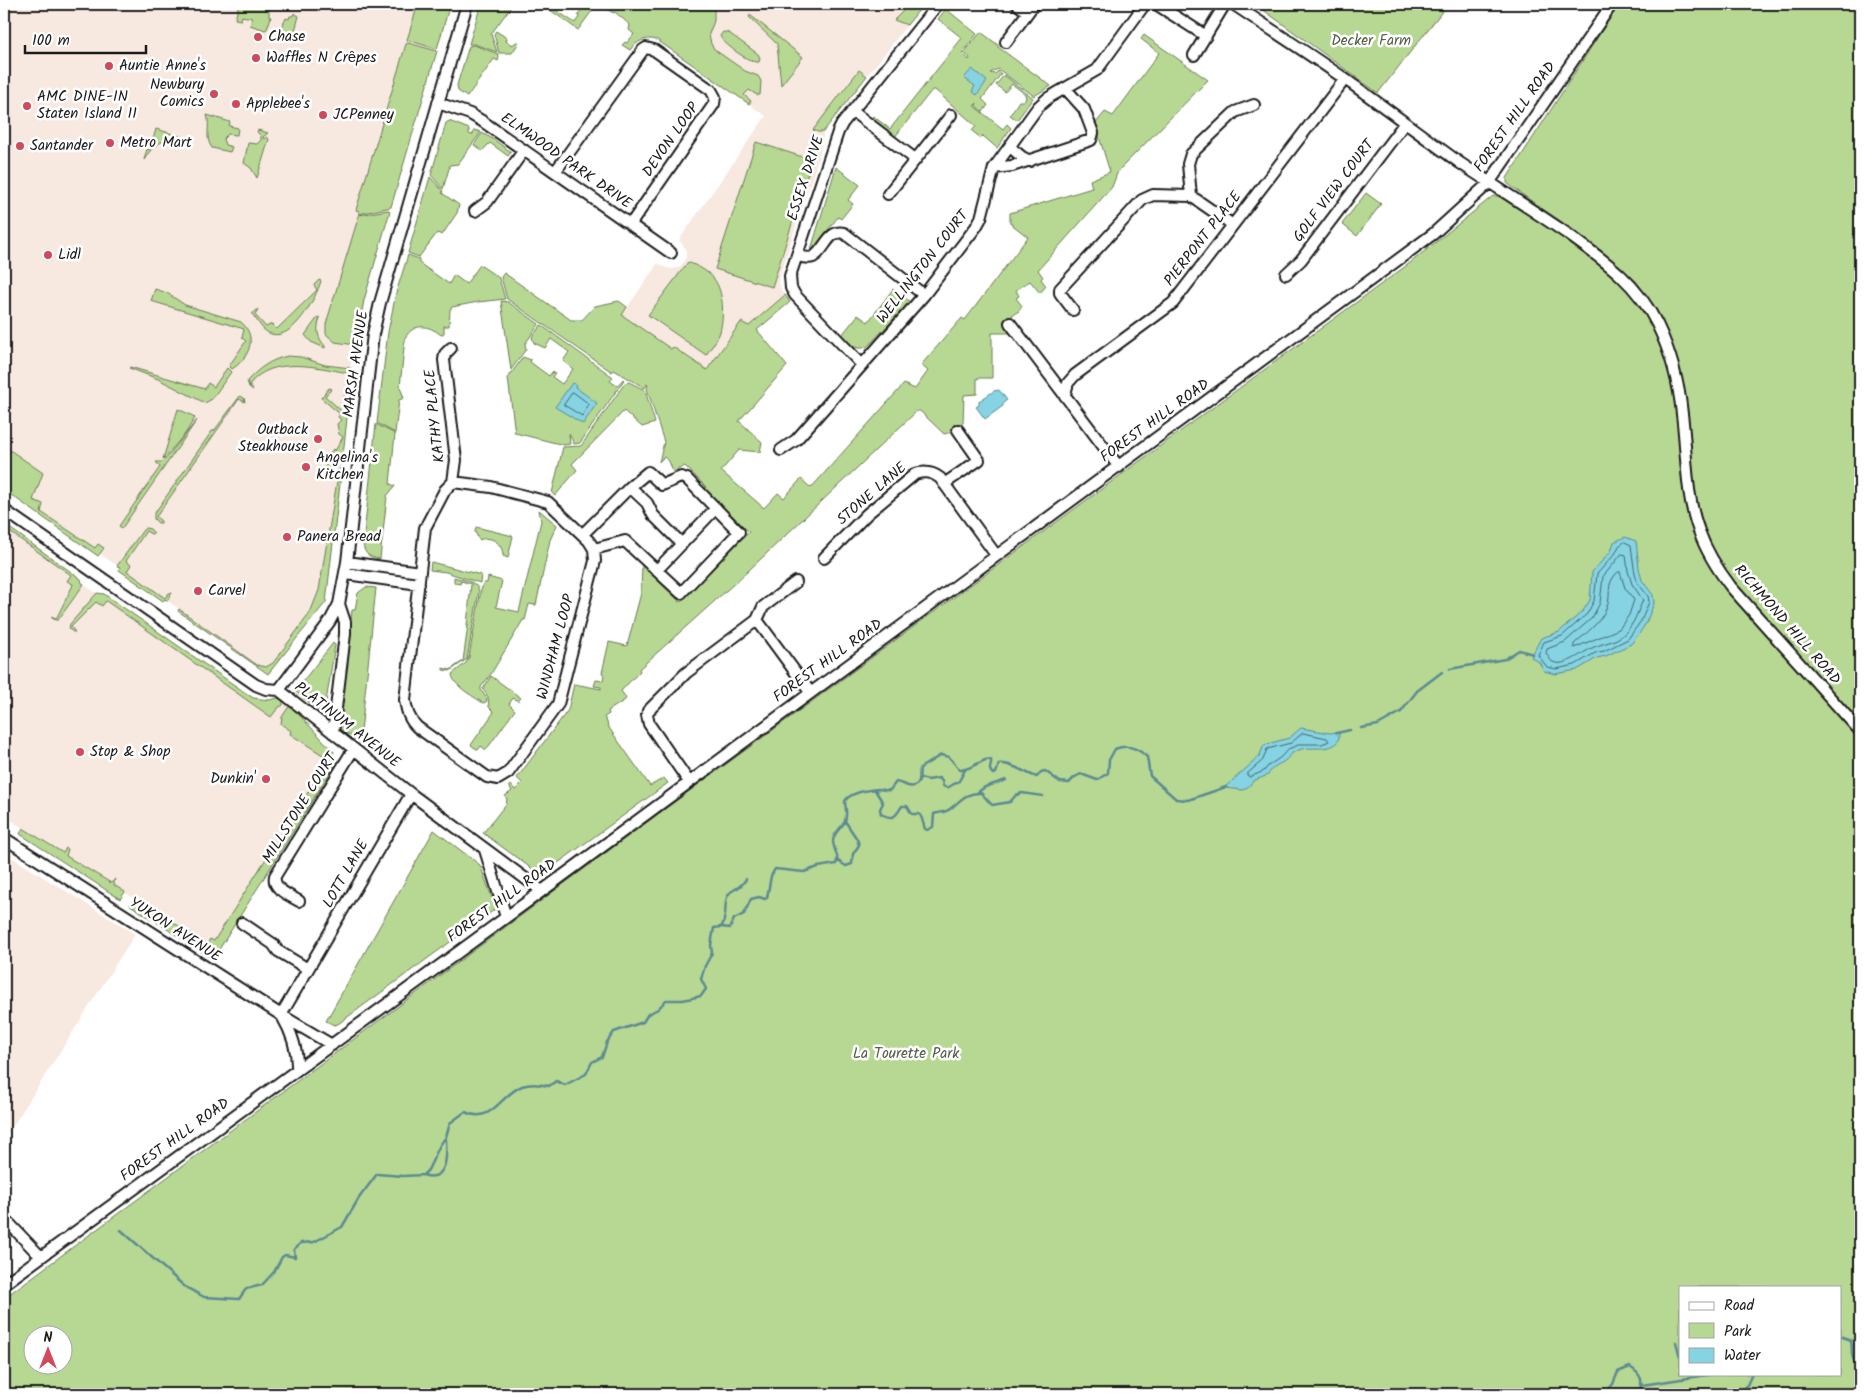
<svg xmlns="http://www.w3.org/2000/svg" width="1864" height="1398" font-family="Kalam,sans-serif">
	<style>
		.built { fill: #f7e8e0 }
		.green { fill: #b7d892; stroke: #6a7a57; fill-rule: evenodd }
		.water { fill: #85d3e3; stroke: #5b8a93 }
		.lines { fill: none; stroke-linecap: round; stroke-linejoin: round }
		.shore { stroke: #46656c; stroke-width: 1 }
		.stream { stroke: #5b8a93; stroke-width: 2.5 }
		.minor-casing { stroke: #1c1c1c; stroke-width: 14 }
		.minor { stroke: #fff; stroke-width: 10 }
		.poi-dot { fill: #d1495b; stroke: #fff; stroke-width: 2 }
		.labels { text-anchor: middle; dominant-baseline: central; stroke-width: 5; stroke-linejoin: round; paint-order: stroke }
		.poi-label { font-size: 15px; fill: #1c1c1c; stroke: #fff; text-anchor: start }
		.park-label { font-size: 15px; fill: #525e45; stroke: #fff }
		.street-label { font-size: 15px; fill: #1c1c1c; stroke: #fff }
	</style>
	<rect width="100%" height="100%" fill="#fff"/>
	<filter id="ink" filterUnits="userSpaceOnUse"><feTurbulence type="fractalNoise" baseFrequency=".02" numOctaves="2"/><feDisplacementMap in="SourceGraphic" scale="10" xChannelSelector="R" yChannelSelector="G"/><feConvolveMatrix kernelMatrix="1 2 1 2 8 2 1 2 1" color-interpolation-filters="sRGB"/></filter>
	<g filter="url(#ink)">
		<path class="built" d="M4,4h446l-81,277 -13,62 -2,2 -4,26 3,1 -4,31 -2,1 -2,12 2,2 -21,184 -57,72 -91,-63 1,-2 -14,-10 -2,2 -44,-31v-3l-19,-13 -2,2 -94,-66z
			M653,4h271l-100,126 -4,23 -40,122 -1,7 2,8 4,5 -36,32 -8,-5 -34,48 -34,-23 -2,2 -49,-34 36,-52 8,5 6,1 6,-1 5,-5 3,-6v-8l-7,-9 87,-124 -128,-89z
			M4,524l76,54 2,5 7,5 10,7 5,-1 144,100 13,7 21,-1 8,5 44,47 -2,4 6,4 -125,199 -83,-54 4,-7 -9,-5 -5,6 -100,-65 3,-6 -15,-10 3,-4 -1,-4 -2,-1 -4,6z
			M4,849l8,6 -1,2 124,77 -131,206z"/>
		<path class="green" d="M239,4l27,1 -1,3 4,1v8h2l-4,12 -2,1 -15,-5 2,-7 -10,-2 -1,4 -6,-1z
			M418,4h32l-13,45 -30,-9z
			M481,4h32l-22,30 6,18 -23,-8h-5z
			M585,4h12l-19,26 -32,-23 2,-2 27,18 4,-6 -1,-2z
			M600,4h114v17l-5,13 2,10 4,6 30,21 13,5 3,5 -1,14h-3l-8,-5 -5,5 7,6 -2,3 -92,-64c-12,-3 -20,1 -27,10l-8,-5 3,-3 2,1 7,-9 -5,-4 1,-5 -15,-13 -2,1z
			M910,4h14l-17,21 -13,-5z
			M1255,4h193l-70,89z
			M1619,4h241v720l-117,-130 -11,-14 -18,-30 -13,-29 -8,-40 -5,-60 -20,-83 -15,-34 -17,-23 -13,-12 -116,-86v-5z
			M946,9l31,25 -15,19 7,7 1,-2 -6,-5 17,-21 17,13v2l53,39 -17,10 -36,-27 -8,4 5,1 3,-3 3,3 -19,25 6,6 -5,7 -7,-6 1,-3 -3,3 29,23 4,-5 4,4 -14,20 -14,-12 -2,2 -9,-7 4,-5 -41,-36h-3l-38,48 -23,-19 2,-3 17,13 72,-91 -24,-19z
			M294,13l5,3 -6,22 -11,-3 -1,-2 3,-12h1l1,-3 3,1 1,-3h3z
			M750,15l53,42 -22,28 -4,-41 -28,-27z
			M496,31l11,7 -1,3 6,4 6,-4v3l-6,9h-13l-5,-19z
			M723,32l6,1 29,21 2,4 -1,4c-8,2 -36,-18 -39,-26z
			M1144,35l64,45 -90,91 -6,16 -74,83 5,7 -2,2 5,7 -6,7 -10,-12 -14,9 3,6 -3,2 6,8 -3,5 -7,4 2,18h-22v45h-15v16l-13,1 -1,28 -15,10 -4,1 -24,-23h-3l-170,161 -108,97 1,2 -19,20 5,7 -1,2 -17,11 1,3 -5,3 4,7 -1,1 43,61 14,-8 4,5 -125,91h-4l-56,-41 23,-29 1,-5 -2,-3 7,-5 -3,-5 2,-1 4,5 7,-7 -5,-5 51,-68 6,-26 27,5v-2l-7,-1 2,-6 7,1 1,-7 -2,-1 7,-31 18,4 14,-53 1,-28 38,37 69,-70 -44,-43 1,-2 -21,-21 -12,6 -4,-11 -5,-4 -5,5 5,-20 -17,-53 1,-4 -1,-1 -2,4 -31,-18 -2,2 -105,-73 -6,-22 3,-4 67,47h11l13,-14 24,-5 8,6 -5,8 49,34 2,-2 34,23 34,-48 8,4 36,-31 5,7 -33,28 30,36 -48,55 23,21 -2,10 -21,-2 -18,21 43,37 14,-15 6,5 17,-19 10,9 93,-104 11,5 13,-18 -7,-6 41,-47 3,2 63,-83 -18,-14v-10l82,-25 -2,-8 20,-8 -15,-48 10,-12 8,4 46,-63 -18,-14z
			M408,43l29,8 -46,156 -32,7v-3l-3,-1 50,-166z
			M474,45l24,9 1,4 -1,3 -4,-2 -27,38 -9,-6 -1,-6 12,-39z
			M859,70l8,6 -44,56h-5l-5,-2z
			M1004,75l29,23 -16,22 -7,-5 9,-14h4l3,-2 -1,-5 -13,-10 -7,8 -9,-7z
			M207,115l23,7 -1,4 9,2 -1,7 -9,-1 -5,5 2,6 7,2 -2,5 -18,-4c-8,-11 -1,-21 -5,-33z
			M449,121l20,8v5l2,1 2,-1 1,-4 7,2 -23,32 -8,1 -7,24 -12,-14 15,-52z
			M156,129l27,8 2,4c-4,1 -7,0 -12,0 -15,-2 -23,9 -29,19l3,-11 3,1z
			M258,130l10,3 -5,4 1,2 3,-2 2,2 -12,39 -6,-10 -7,-5 4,-20 9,1 4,-4v-4l-4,-4z
			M482,133l11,6 18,13 -3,4 -18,-13 -8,8 -8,-6z
			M756,142l56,18 -40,127 -57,-18z
			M836,167l24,18 -12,15 5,4 -12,15 -3,-2 -28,36z
			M430,177l13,14 -1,2 17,12 -2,8 -15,22 -5,-2 -18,24 -11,-4z
			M1366,193l15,11 -24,32 -15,-12z
			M1493,196h7c45,29 96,55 131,96 5,6 11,11 15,17 21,39 30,84 34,128 4,30 3,64 13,93 7,18 17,34 28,50l139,157v657h-1856v-96l657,-486 749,-549zM1680,1287h160v87h-160zM32,1336h30v30h-30z
			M388,210l2,1 -26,89 -8,44 -1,1 -20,-3 -9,-8v-10l33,-109z
			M408,255l11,4v4l30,21 5,-9 12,9 14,-19 19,13 6,21 -27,3 -26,5 -2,3 -1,16h-5v7l-3,2c-12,-10 -27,-13 -36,3l-5,49 4,11 -5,2 -4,33 -18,-10 11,-91 8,-39z
			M688,262c9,4 19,8 26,17 10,13 10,37 6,53 -3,9 -9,15 -14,23l-58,-40z
			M319,280l2,1c-5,17 -28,60 -50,53 -9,-3 -13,-13 -19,-20l6,-5 -3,6 11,12 6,-3 5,5 40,-39 -3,-5z
			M155,289l12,4 18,12 56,17c18,16 7,37 -9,47l-3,-3 17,-25 -4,-3 2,-9 -93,-28z
			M893,289l17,13 -43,45c-12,4 -18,-3 -26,-11l17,-21 10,7z
			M501,301l7,1 31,22 -14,20 1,5 -15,21z
			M318,317l2,1c-4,11 -3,19 5,28v2l-14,-6 -6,-7z
			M541,325l72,52 -3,4 7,5 6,-7 1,1 -44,63 -6,1 -5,-10 1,10 -6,1 -49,-12 -7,-55 15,-21 8,3 -1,2 19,14 3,-4 3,1 -3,4 10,7 11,-15 -10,-8 6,-9 -18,-13 -6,9 -11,-5 -2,-6z
			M288,356l13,1 24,8 26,3 -1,3 3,1 -4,31 -2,1 -4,-6 4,-7 1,-18c-31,-6 -77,-18 -99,12l4,5 -4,-3 -2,-6c11,-12 24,-22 41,-25z
			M130,367l75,22 3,-6 6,4 13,-19 4,4 -19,27 -7,4 -47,-24 -29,-11z
			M629,382l16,8 10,33 -13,4 -18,-16 -52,53 5,6 -22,26 -3,-3 11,-46 18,-1 44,-63z
			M329,388l3,1 -7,7 21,19 1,3 -4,38h-5c-7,7 -5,18 -11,24l-3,-12 5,-7v-6l4,-6 2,2 8,-14 -4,-3 -2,-10 4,-4 -3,-3 2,-3 -19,-16z
			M240,396l4,2 1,4 -6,-3 -9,13 -74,105 5,4v2h-3l-4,-4v-5l58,-83h2z
			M178,409l15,7 2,2 -10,16 -22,25z
			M197,420l-75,108 -3,-2 41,-59 -4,-5h7z
			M376,424l19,10 -5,50 5,2 -8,10 -7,63c-10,-1 -16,-5 -17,-15z
			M4,446l39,27 -10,27 10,4 -2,8 54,36 3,-4 6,4 -6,8 -94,-66z
			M342,467l-16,135 -58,72 -90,-63 1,-2 78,56 9,2 7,-4 37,-50 9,-23 20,-121z
			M539,510l18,15 -7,15 -14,65 -7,-1 -4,16h-2l-32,54 -10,13v3l6,9 -1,3 -3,1c-10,-7 -30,-17 -31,-29l14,-11 3,-6 12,-67 3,-7h3l1,-6 14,4 -6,26 23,5 22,-91z
			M4,524l77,55 1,4 2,1 -26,36h-3l-4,-3 5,2 16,-32 1,-3 -6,-3 4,-6 -67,-47z
			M476,527l37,9 -5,22 -5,-2c0,-13 -12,-21 -24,-16l-4,-8z
			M146,528l4,1 4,4 -3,1 -5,-3 -20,30 5,4 -4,6 38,27 4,-5h3l-5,8 -2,-2 -2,2 -44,-31 1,-3 -3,-1 26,-36z
			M431,562l50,13 -1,8 -34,-11 -16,-2z
			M454,577c9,3 23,4 25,14l-12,68 -17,12 -7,-1v-2l7,2 13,-9 5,-36h-1l4,-41 -10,-3 -1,3 -6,-1z
			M366,587l10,1 -15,144 3,9 -2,2 -13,-9h-4l-6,-7 13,-117h3l3,-17z
			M97,593l7,1 149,104 16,2 9,-2 5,3v4l-5,3 -7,9 -165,-116 -4,5 -6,-4 -25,25 4,5h-2l-4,-3 1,-5z
			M333,643l2,2 -11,70 -29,-24z
			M491,676l30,22 -3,3 -5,-3 -4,6 6,6 -29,40 -5,-4 -3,4 -7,-5 23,-33 -5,-5 -1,-10 -5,-8z
			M290,705l44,47 -2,4 6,4 -125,199 -83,-54 4,-7 3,1 70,45 3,-5 4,2 115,-182 -39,-25 1,-3 -10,-7 1,-7z
			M23,828l40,25 3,-5 2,1 -2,7 45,27 4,-4 -1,6 11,7 -5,7 -100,-65z
			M434,830l46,35 14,38v7l-156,114 -4,1 -8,-4z"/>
		<path class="water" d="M972,69l15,12 -10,14 -5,-4 3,-5 -11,-8z
			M572,383l4,2 -1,2 22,16 -14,21 -28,-17z
			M999,390l8,10 -4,3v3l-18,13 -9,-12 3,-2v-4l15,-10z
			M1625,537l11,4 3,27 3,12 11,15 1,8 -8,20 -7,11 -8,10 -25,12 -9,2 -20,12 -22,4 -11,-3 -5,-9 -8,-5 10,-19 18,-6 24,-21 7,-11 2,-28 19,-21 3,-9z
			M1301,728l29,5 9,-1c2,22 -24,14 -37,17 -14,4 -11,8 -19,13 -7,4 -11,5 -15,13l-15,6 -4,5 -6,4 -19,-2 35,-31 5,-12 25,-7z"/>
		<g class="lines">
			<path class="shore" d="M573,392l16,12 -7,12 -18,-11z
				M1625,542l6,3 3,23 3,14 11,14 1,6 -8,19 -13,18 -24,12 -9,2 -20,12 -19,4 -9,-2 -9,-12 6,-13 18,-6 25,-22 7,-13 3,-27 18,-20 4,-8z
				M1622,554l4,1 2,16 4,13 11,16c-5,11 -9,25 -19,34 -8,8 -22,9 -32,14 -9,4 -28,20 -39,14 -3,-1 -5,-7 -7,-9l1,-4 18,-7 27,-24 8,-15 3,-26z
				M1620,572l5,16 9,12 -5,15 -10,14 -45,19v-4c12,-11 28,-22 33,-38 5,-14 -2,-21 10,-33z
				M1303,733l24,5 2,3 -7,3h-21l-13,5 -7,8 -13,9 -4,5 -14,6 -2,-1 -1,-2 16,-14 4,-11 24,-6z"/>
			<path class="stream" d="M1450,669l55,-10 14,-9 14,4
				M1361,728l17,-3 23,-13 16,-21 25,-19
				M1337,733l13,-3
				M920,778l8,2 11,-2 3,3 1,5 4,2 12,-7 6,-11
				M875,790l8,13 -3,6 1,5c14,7 15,1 21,-8h5l5,8h7l2,2 4,13 2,1 6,-3 1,-13c5,-2 11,-1 16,-5 10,-8 16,-17 31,-16l11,12 18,-3 6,-7 6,-2 21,3
				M978,792l7,-5 21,-7
				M838,861l8,5 6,-2 1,-10 6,-9 -2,-6 -12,-18
				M721,927c7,-8 2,-23 7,-32 4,-7 11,-4 18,-16
				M423,1175c25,8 24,-20 23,-36
				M121,1230l63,56 20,11 35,2 7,-10 16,-4 12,-13 8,-15 3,-2 10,2 -1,-8 7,-6 13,-1 28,-15 17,-29 18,-24 26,2 20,-1 5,-5 12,-25 6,-8 4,-14 15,-11c27,13 35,-17 57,-26 9,-3 18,-2 27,0l7,-5 9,4 21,-11 6,-12 10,-5 5,-15 7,-10 29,-10 5,-8 10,-5 8,-9h17l18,-4 5,-7 -5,-10 4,-13 7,-13 -1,-8 3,-17 7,-1 9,1 4,-9 10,-5 7,-15 8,-2 6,2 2,-1 4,-22 4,-7 29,3 14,-5 18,-3c4,-9 -3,-14 -3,-23 0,-8 9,-13 12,-20 3,-8 0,-13 0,-20 5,-9 23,-11 33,-12 4,0 8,2 12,1l6,-8c7,1 18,10 23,-1 1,-4 0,-8 1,-13l21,-13 8,2 11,13c12,0 23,-13 31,-10 1,6 -4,9 2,14l3,-1 3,-9c11,-2 28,10 38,13l4,-5 4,-1 15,11 9,1 6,-6 6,-3 16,6 11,-7 1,-13 6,-11c12,-5 23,-1 32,8l3,19 26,23 12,1 38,-13
				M1840,1336l11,4c2,11 -2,19 9,27
				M1676,1342l4,15
				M1642,1385l72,-11
				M1605,1394l8,-10 5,-12 12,-5c12,8 14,14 8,27
				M1737,1394l10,-9 5,-11"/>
			<defs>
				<path id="minor" d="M1017,4l11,8
					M1156,4l50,32
					M1233,4c37,25 75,49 112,75 38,27 76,56 115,84 36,24 73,47 109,72 36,26 68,48 88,89 13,27 22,59 25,90 5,38 3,80 17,117 7,20 19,39 32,56l129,144
					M1006,42l28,-38
					M1194,55l31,-51
					M438,103l32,11 12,7 189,132
					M852,111l63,48
					M1010,147l12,10 8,4
					M994,168l18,-2 79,-26 2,-7 -9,-24 -18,-20
					M555,172l88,-122 3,-2 8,2 57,40 4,7 -1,7 -84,121
					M888,194l63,-79
					M475,211l12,-9 37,-52
					M1233,225l-42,-29 -3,-32 3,-10 44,-42 19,-7
					M797,256c4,1 11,3 16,1 12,-6 15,-28 31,-24l80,62
					M1286,274l15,-14 103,-136
					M1073,310l-13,-17v-4l82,-89 11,-5 38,1
					M1010,323l109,144
					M451,348l-6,6 -1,6 12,100 -3,22
					M862,365l-67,-70 -4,-7 -1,-12 48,-144 4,-8 96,-120
					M1065,394l3,-11 7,-8 98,-72 172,-224
					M781,450l15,-10 128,-145 52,-68 5,-9 13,-50 44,-61 10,-9 49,-28 48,-66
					M453,482l38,5 57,15 41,39 5,8 1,12 -37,143 -50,69 -10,6 -11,-2 -70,-50c-8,-8 -10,-15 -12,-27l20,-172 20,-38z
					M944,484l35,-24 -21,-30
					M630,487l17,16 6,12 29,29
					M4,510l252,175 10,4 13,1 132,104 131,97
					M583,534l47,-47 18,-15 14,13 19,-8 6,2 52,53 -58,61 -56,-52 -31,8
					M824,558l43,-44 48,-40c10,-3 17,-2 25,4l56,77
					M347,562l73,10
					M657,570l59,-62
					M346,574l73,10
					M757,620l53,72
					M279,690l51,-69 9,-17 8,-42 26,-228 7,-31 87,-299
					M333,733l12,-99v-12l-6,-18
					M689,782l-40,-58 -2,-9 1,-4 38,-38 71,-53 6,-13 33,-25
					M4,838l277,177 51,30
					M485,850l21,67
					M299,901c-10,-6 -27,-12 -24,-25l78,-126
					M242,923l31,21 5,7 30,18
					M281,1015l130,-221
					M282,1016c10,17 16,34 15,54
					M4,1218l37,39
					M4,1284l538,-393 891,-657 56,-51 123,-179"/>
			</defs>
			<use href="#minor" class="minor-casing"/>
			<use href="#minor" class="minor"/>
		</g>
	</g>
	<g class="poi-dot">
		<circle cx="258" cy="37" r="5"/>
		<circle cx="256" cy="58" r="5"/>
		<circle cx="109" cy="66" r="5"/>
		<circle cx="214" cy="94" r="5"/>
		<circle cx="236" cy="104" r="5"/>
		<circle cx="27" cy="106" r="5"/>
		<circle cx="323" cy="115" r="5"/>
		<circle cx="110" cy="143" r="5"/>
		<circle cx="20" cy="146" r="5"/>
		<circle cx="48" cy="255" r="5"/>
		<circle cx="318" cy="439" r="5"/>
		<circle cx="306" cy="467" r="5"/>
		<circle cx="287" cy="537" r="5"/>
		<circle cx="198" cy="591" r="5"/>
		<circle cx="80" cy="752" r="5"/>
		<circle cx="266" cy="779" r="5"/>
	</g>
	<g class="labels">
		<g class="poi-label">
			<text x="268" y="37">Chase</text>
			<text x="266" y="58">Waffles N Crȇpes</text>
			<text x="119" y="66">Auntie Anne's</text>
			<text x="204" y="85" text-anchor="end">Newbury<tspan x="204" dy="17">Comics</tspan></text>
			<text x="37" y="97">AMC DINE-IN<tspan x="37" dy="17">Staten Island 11</tspan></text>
			<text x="246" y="104">Applebee's</text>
			<text x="333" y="115">JCPenney</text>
			<text x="120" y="143">Metro Mart</text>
			<text x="30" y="146">Santander</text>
			<text x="58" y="255">Lidl</text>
			<text x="308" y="430" text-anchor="end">Outback<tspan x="308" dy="17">Steakhouse</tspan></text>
			<text x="316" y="458">Angelina's<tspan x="316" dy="17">Kitchen</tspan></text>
			<text x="297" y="537">Panera Bread</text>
			<text x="208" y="591">Carvel</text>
			<text x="90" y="752">Stop &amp; Shop</text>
			<text x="256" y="779" text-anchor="end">Dunkin'</text>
		</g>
		<g class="park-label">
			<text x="1371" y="41">Decker Farm</text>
			<text x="906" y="1054">La Tourette Park</text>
		</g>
		<g class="street-label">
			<text transform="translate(1515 117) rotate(-55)">FOREST HILL ROAD</text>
			<text transform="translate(671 140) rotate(-55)">DEVON LOOP</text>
			<text transform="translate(566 161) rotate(35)">ELMWOOD PARK DRIVE</text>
			<text transform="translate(806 178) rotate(-72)">ESSEX DRIVE</text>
			<text transform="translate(1334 191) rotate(-53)">GOLF VIEW COURT</text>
			<text transform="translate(1203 239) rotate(-52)">PIERPONT PLACE</text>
			<text transform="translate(923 267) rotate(-52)">WELLINGTON COURT</text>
			<text transform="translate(356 364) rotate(-82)">MARSH AVENUE</text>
			<text transform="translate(435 416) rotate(-96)">KATHY PLACE</text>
			<text transform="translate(1155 421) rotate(-36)">FOREST HILL ROAD</text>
			<text transform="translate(872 494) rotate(-41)">STONE LANE</text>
			<text transform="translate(1787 625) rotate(49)">RICHMOND HILL ROAD</text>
			<text transform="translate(556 647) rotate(-75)">WINDHAM LOOP</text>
			<text transform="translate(828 661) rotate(-36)">FOREST HILL ROAD</text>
			<text transform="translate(347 725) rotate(38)">PLATINUM AVENUE</text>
			<text transform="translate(300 808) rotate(-58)">MILLSTONE COURT</text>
			<text transform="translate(346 874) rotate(-60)">LOTT LANE</text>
			<text transform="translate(502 901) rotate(-36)">FOREST HILL ROAD</text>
			<text transform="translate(175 930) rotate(33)">YUKON AVENUE</text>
			<text transform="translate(175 1140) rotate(-36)">FOREST HILL ROAD</text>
		</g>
	</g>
	<rect width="1864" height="1398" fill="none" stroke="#fff" stroke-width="20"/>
	<rect x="10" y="10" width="1844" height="1378" fill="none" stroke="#1c1c1c" stroke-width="2" filter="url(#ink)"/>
	<rect x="1679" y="1286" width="162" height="90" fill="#ffffff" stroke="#a4a4a4"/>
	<rect x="1689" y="1302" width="25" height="8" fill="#ffffff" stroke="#a4a4a4"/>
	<text x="1724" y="1310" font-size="15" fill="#1c1c1c">Road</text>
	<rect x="1689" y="1323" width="25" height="15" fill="#b7d892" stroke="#a4a4a4"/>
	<text x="1724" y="1336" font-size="15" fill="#1c1c1c">Park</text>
	<rect x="1689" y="1348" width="25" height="15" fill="#85d3e3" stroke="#a4a4a4"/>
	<text x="1724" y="1360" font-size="15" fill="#1c1c1c">Water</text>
	<g transform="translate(48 1350)"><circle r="24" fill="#ffffff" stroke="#a4a4a4"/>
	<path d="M0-4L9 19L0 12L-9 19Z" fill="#d1495b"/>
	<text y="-8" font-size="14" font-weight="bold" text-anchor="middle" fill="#1c1c1c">N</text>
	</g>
	<path d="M25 45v8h121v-8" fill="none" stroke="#1c1c1c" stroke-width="2.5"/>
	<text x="32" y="45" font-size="15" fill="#1c1c1c" stroke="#ffffff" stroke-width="4" paint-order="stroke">100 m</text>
</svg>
